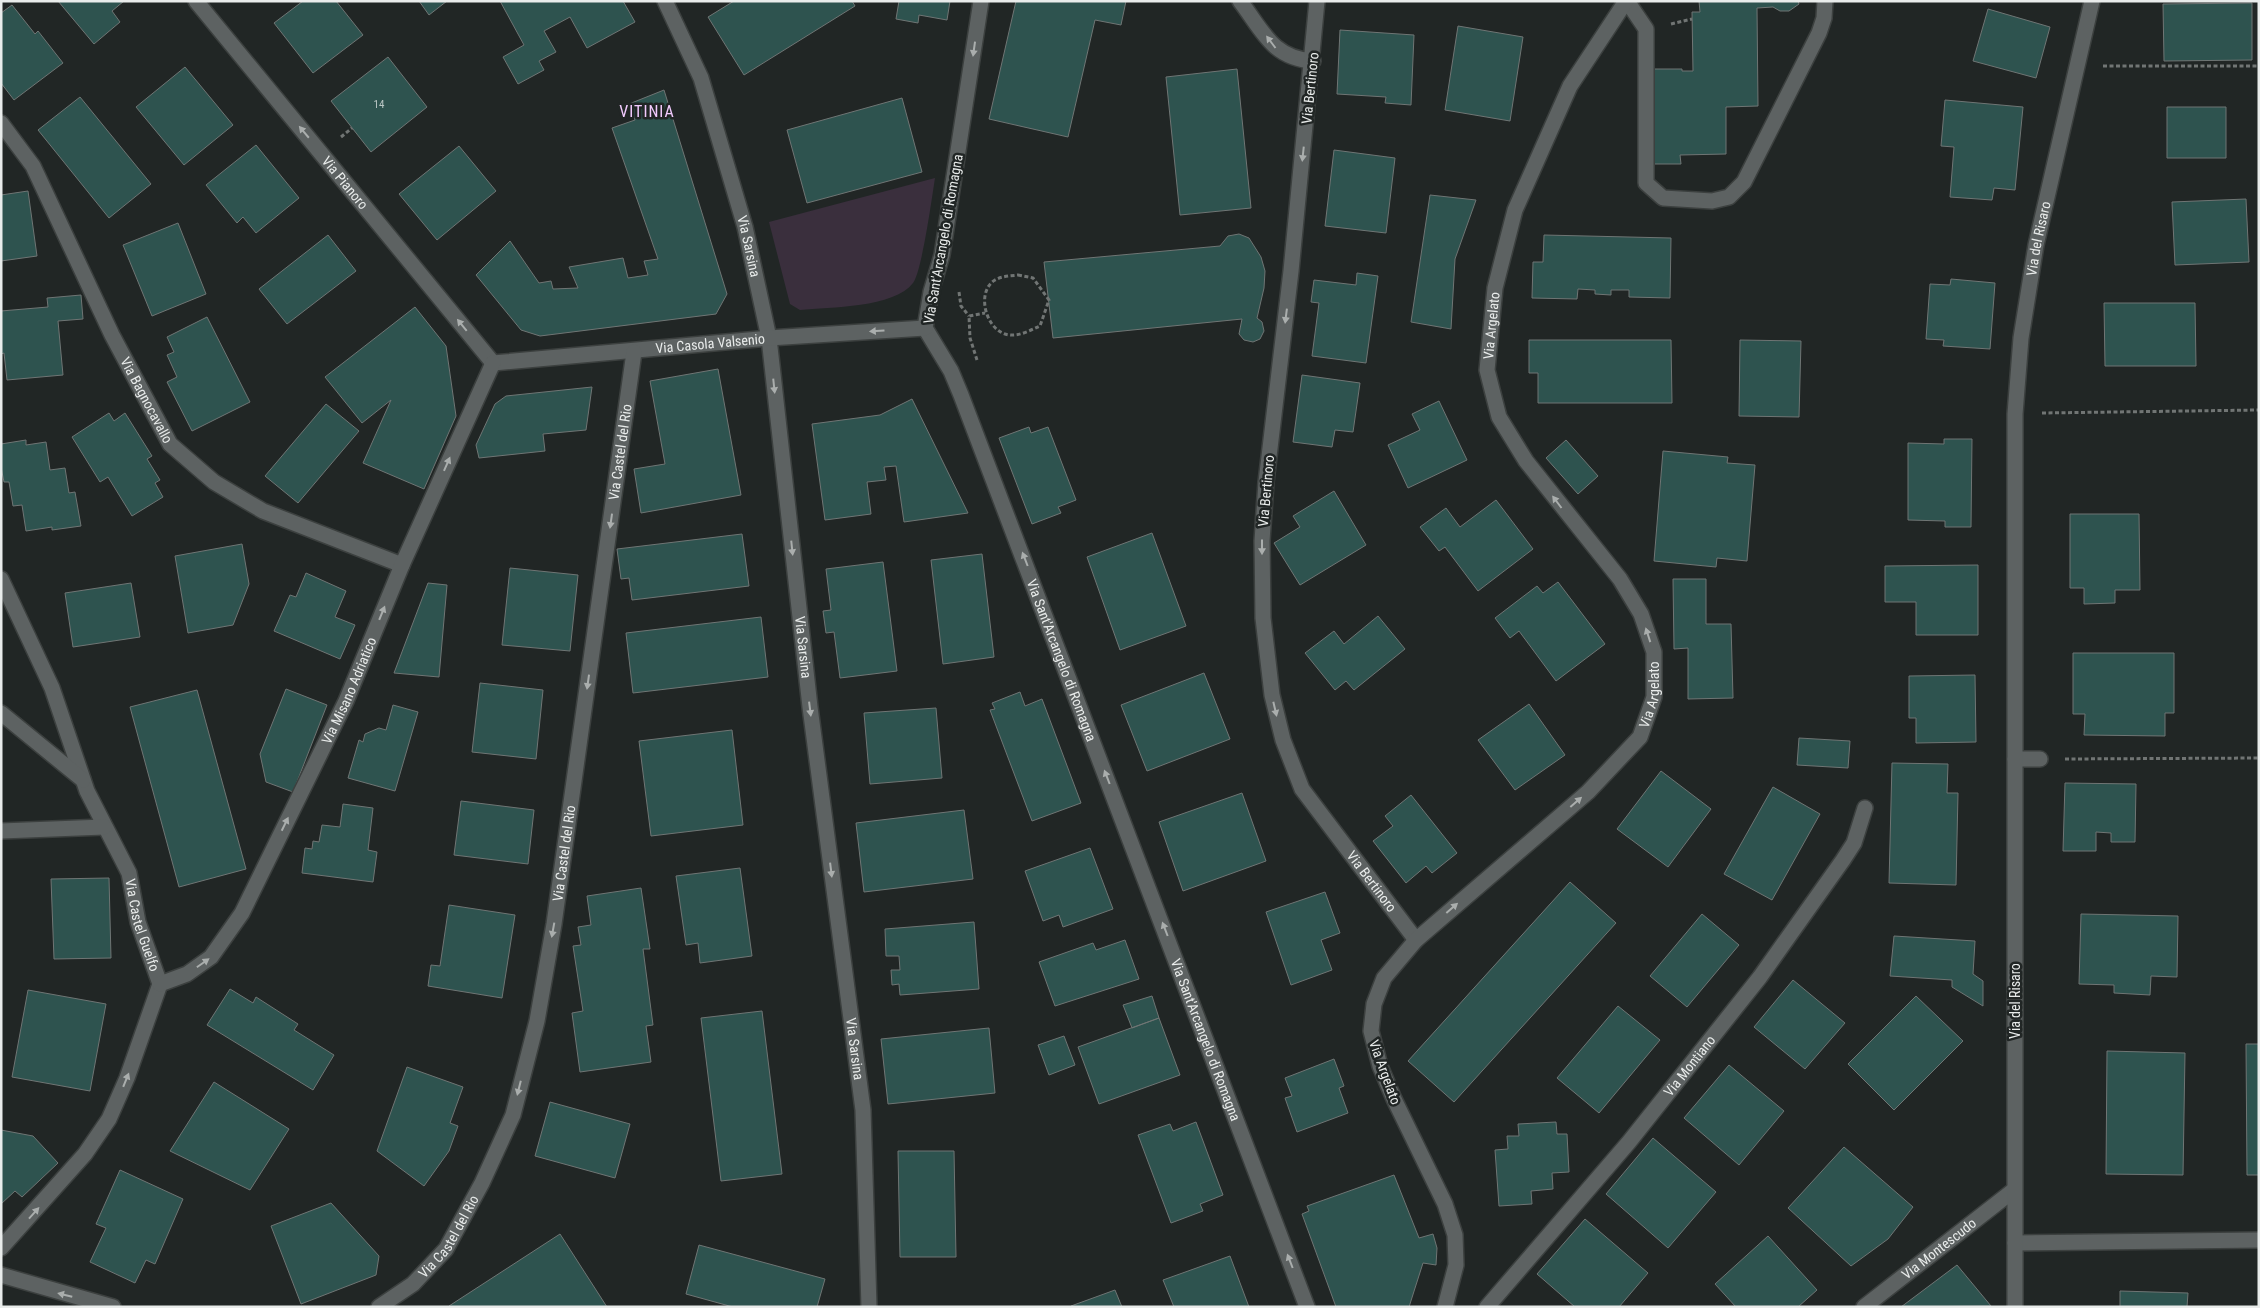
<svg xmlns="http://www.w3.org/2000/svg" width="2260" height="1308" font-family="'Roboto Condensed',sans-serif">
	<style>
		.green { fill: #3a2f3d }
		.building { fill: #2e534f; stroke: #6f7574 }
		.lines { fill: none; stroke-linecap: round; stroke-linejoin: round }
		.lane-casing { stroke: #3c403f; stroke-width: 18 }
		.street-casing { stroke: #3c403f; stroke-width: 18 }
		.path { stroke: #717574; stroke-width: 3; stroke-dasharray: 4 2.5; stroke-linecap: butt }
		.lane { stroke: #5d6262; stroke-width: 15 }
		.street { stroke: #5d6262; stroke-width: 15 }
		.oneway { fill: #aaaead }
		.labels { text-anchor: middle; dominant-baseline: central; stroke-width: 5; stroke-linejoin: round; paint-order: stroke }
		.number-label { font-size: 11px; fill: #bac6c4 }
		.street-label { font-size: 14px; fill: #e9eceb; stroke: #212625 }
		.quarter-label { font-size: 16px; letter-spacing: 1px; fill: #f2cbfe; stroke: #212625 }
	</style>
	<rect width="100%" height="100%" fill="#212625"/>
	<path class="green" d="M935,178c-3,19 -13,93 -22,105 -19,25 -83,24 -113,27l-10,-6 -21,-82z"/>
	<path class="building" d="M58,1h66l-12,10 8,11 -26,22z
		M303,1h33l27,34 -50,38 -39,-50z
		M419,1h28l-18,14z
		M500,1h123l12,21 -48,26 -17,-31 -26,14 12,21 -17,9 5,9 -26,14 -15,-27 21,-12z
		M734,1h118l3,5 -111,69 -36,-58z
		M899,1h51l-3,19 -28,-5 -1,8 -22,-4z
		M1016,1h110l-5,24 -26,-5 -27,117 -79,-18z
		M1699,1h99l1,3 -10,7h-9l-7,-4 -16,1 1,98 -32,1v47l-46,1 1,9h-28l-1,-95h30v2h11l-1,-59h8z
		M2252,3v57l-88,1 -1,-57z
		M12,5l23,29 3,-3 25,32 -49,37 -13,-17v-70z
		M1988,9l62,18 -14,51 -63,-17z
		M1458,26l65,11 -13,84 -65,-11z
		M1340,30l74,5 -3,70 -26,-2 1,-6 -49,-3z
		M388,57l39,50 -56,45 -40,-51z
		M185,67l48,58 -49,40 -48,-58z
		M1237,69l14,139 -71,7 -14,-138z
		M664,90l63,204 -11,20 -176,22 -19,-6 -45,-55 34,-34 29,42 12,-2 2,8 25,-1 -9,-21 54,-9 5,20 20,-3 -4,-14 14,-2 -46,-131 23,-8 -6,-16z
		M80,97l71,87 -42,34 -71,-88z
		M902,98l20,74 -115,31 -20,-73z
		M1945,100l78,7 -8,83 -21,-2 -2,12 -42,-3 4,-50 -13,-1z
		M2167,107h59v51h-59z
		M256,145l43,53 -43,35 -13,-16 -6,6 -31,-38z
		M459,146l37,45 -59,49 -38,-46z
		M1334,150l61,8 -9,75 -61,-7z
		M28,191l9,65 -36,5v-66z
		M1430,195l46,5 -21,59 -4,70 -40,-7z
		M2246,199l3,63 -74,3 -3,-63z
		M178,223l28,71 -54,22 -29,-71z
		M1239,234l10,4 12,19 4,14 -1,17 -7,30 5,4 2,9 -4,8 -7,3 -9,-2 -5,-6 3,-15 -189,19 -9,-76 176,-16 8,-10z
		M328,235l28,36 -69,53 -28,-35z
		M1544,235l127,3 -1,60 -41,-1v-7h-18v5l-16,-1v-4l-17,-1 -1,10 -45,-1 1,-36h10z
		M1357,273l21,3 -12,87 -54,-7 7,-53 -8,-1 3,-22 42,5z
		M1951,279l44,4 -5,66 -47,-3 1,-6 -18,-1 4,-55 20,1z
		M81,295l2,24 -25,2 5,54 -56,5 -3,-27 -3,1v-43l47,-4 -1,-9z
		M2104,303h91l1,63h-91z
		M415,307l31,39 10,70 -32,73 -61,-26 28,-63 -29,23 -37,-46z
		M207,317l43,85 -58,29 -25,-49 10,-5 -10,-22 7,-3 -7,-15z
		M1529,340h142l1,63h-134v-30h-9z
		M1740,340l61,1 -2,76 -60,-1z
		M718,369l23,126 -100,18 -7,-44 31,-5 -15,-83z
		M1302,375l58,8 -7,49 -18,-2 -3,17 -39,-5z
		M592,387l-6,43 -43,4 2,17 -66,7 -3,-13 19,-41 11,-8z
		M912,399l56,114 -64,9 -8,-56 -12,1 2,13 -19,2 4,32 -46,6 -13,-96 68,-9z
		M1439,401l28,59 -59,28 -20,-43 32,-15 -8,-16z
		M326,404l33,27 -61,72 -33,-27z
		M109,413l5,8 11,-8 27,43 -5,3 13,21 -5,3 8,14 -31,19 -24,-39 -8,5 -28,-45z
		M1029,427l2,6 17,-6 28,73 -18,7 3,6 -29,11 -33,-86z
		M1944,439h28l-1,88h-26v-6l-37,-1v-77l36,1z
		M26,440v5l20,-3 4,28 15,-2 4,25 6,-1 6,34 -29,4v-3l-26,4 -4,-26 -9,1 -4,-24h-5l-3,-15v-23z
		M1566,440l32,36 -20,18 -32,-36z
		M1663,451l65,6 -1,6 28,2 -8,96 -30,-3 -1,9 -62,-6z
		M1334,491l32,54 -66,40 -26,-42 26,-16 -7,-11z
		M1496,500l37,49 -55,42 -33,-44 -6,4 -19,-24 26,-19 14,19z
		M2070,514h69l1,76h-25v13l-31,1v-16h-14z
		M1152,533l34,93 -66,24 -33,-93z
		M742,534l7,52 -117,14 -3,-22 -8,1 -4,-30z
		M242,544l7,40 -16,41 -45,8 -13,-77z
		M982,554l12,103 -51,7 -12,-104z
		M883,562l14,109 -57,7 -6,-46 -8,1 -3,-22 8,-1 -5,-41z
		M1978,565v70h-62v-33h-31v-36z
		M510,568l68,7 -8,76 -68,-6z
		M306,573l40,18 -11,26 20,8 -15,34 -66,-28 16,-36 6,2z
		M1673,579h33v45h25l2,74 -45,1v-51l-14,1z
		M1558,582l47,62 -49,37 -37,-50 -9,7 -15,-20 42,-32 6,7z
		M131,583l9,54 -67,10 -8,-54z
		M428,583l19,2 -8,92 -45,-4z
		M1378,616l27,33 -51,41 -8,-9 -11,9 -30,-37 29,-22 10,13z
		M761,617l7,60 -135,16 -7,-60z
		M2073,653h101v60h-9v23l-81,-1 1,-21h-12z
		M1204,673l26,66 -83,32 -26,-66z
		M1975,675l1,67 -60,1v-25h-7v-42z
		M480,683l63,7 -7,69 -64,-7z
		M286,689l41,16 -34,87 -27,-10 -6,-28z
		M197,690l49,179 -67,18 -49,-180z
		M1020,692l5,14 17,-7 39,104 -49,18 -42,-111 5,-1 -3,-6z
		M1529,704l36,51 -50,35 -37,-50z
		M393,705l25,7 -23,79 -47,-13 11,-38 4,2 2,-8 14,-6 7,2z
		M936,708l6,70 -72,6 -6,-71z
		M732,730l11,95 -92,11 -12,-95z
		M1799,738l51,3 -2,27 -51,-3z
		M1892,763l56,1 -1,29h11l-2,92 -67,-2z
		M1661,771l50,38 -43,58 -51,-38z
		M2065,783l71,1 -1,58h-24v-9l-15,-1v19h-33z
		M1773,787l47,27 -48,86 -48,-26z
		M1242,793l24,68 -83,30 -24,-69z
		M1411,795l46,58 -25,20 -6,-7 -20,17 -33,-42 20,-15 -8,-10z
		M461,801l73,9 -6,54 -74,-9z
		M343,804l30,4 -5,42 9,2 -4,30 -71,-9 3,-25 7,1 1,-8 6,1 3,-17 18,2z
		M964,810l9,69 -109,13 -8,-69z
		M1090,848l23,61 -50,18 -4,-12 -16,6 -18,-50z
		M740,868l12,88 -52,7 -2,-20 -12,2 -10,-69z
		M109,878l2,80 -57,1 -3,-80z
		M1570,882l46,41 -162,179 -46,-41z
		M641,888l9,61h-7l10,76 -7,1 5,36 -71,10 -8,-59 11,-2 -10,-65 8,-1 -3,-18 13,-2 -4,-29z
		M1325,892l15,41 -19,7 11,30 -41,15 -25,-73z
		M449,905l66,10 -13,83 -74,-12 3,-21 9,1z
		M1702,914l37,31 -52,62 -37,-31z
		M2081,914l97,2 -1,61 -26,-1 -1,19 -36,-2v-8l-35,-1z
		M974,922l5,67 -79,6 -1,-11 -7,1 -1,-15h9l-1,-14h-13l-1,-27z
		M1894,936l81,5 -2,33 10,7v25l-31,-19v-7l-62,-4z
		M1125,940l14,39 -84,27 -16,-44 54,-19 3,7z
		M1793,980l52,43 -40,46 -51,-42z
		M230,989l23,14 3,-6 42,27 -4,6 40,25 -21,35 -106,-65z
		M28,990l78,14 -16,87 -78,-14z
		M1152,996l7,22 -27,10 -9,-23z
		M1916,996l47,45 -69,69 -46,-46z
		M1618,1006l42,34 -61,73 -42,-35z
		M762,1011l20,163 -61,7 -20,-163z
		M1159,1018l21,57 -81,29 -21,-57z
		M989,1028l6,65 -107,11 -7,-65z
		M1064,1036l11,29 -26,10 -11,-30z
		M2246,1044h13v131h-12z
		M2107,1051l78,2 -2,122 -77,-1z
		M1334,1059l10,27 -5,2 9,25 -51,19 -12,-34 7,-2 -7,-18z
		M1729,1065l55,46 -45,54 -55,-47z
		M407,1067l56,20 -13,36 8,3 -9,25 -25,35 -47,-35z
		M214,1082l75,47 -39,61 -80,-39z
		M550,1102l80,22 -15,54 -80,-22z
		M1196,1122l27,73 -23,9 3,7 -32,12 -33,-88 32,-11 3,7z
		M1556,1122l1,12h10l2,38 -17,1 1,16 -22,2 1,13 -33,2 -4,-56 13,-1 -1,-13h12l-1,-12z
		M1,1130l32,6 25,27 -36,34 -7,-6 -14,13z
		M1653,1138l63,54 -48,56 -62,-54z
		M1844,1147l69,60 -25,32 -37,27 -63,-58z
		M898,1151h56l2,106h-56z
		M120,1170l63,29 -28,65 -9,-4 -11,23 -45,-21 16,-34 -10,-4z
		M1394,1175l25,63 14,-4 4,14 -1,17 -13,-2 -14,44h-73l-34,-93 7,-3 -2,-5z
		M331,1203l48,53 -3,19 -75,29 -30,-78z
		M1585,1219l63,54 -29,34h-44l-38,-33z
		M560,1234l47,73h-158v-1z
		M1768,1236l49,54 -19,17h-62l-21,-23z
		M699,1245l126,34 -8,28h-84l-47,-13z
		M1230,1256l19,51h-75l-11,-27z
		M1957,1265l34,41 -90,1z
		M1115,1290l7,17h-51v-1z
		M2120,1291l68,2 -1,14h-67z"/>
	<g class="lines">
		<defs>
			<path id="lane" d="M1627,1l19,28v154l17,15 49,3 17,-4 15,-15 75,-149 5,-15 1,-17"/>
			<g id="street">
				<path id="s1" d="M196,1l297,362"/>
				<path id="s2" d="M665,1l36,77 44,149 24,111 41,369 53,403 6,197"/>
				<path id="s3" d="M981,1l-39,254 -11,37 -6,36 26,43 10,24 346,912"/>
				<path d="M1240,1c23,30 32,57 73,60"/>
				<path id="s4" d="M1317,1l-26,270 -25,211 -4,59 1,77 9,77 11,45 19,49 114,151"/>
				<path id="s5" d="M1,123l32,43 79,169 58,109 44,38 49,29 139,54"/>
				<path id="s6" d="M493,363l276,-25 156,-10"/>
				<path id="s7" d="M1,579l51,109 35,103 42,82 9,49 22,62 -33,94 -18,41 -24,35 -84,94"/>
				<path d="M1,713l82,67"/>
				<path d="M2015,759h25"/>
				<path d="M1,831l103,-4"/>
				<path id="s8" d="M160,984l27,-10 24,-17 31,-44 104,-212 56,-136 91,-202"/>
				<path d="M2015,1243l244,-3"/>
				<path d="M1,1275l112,32"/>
				<path id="s9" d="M379,1307l34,-23 33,-35 36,-66 31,-68 24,-94 17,-97 80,-572"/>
				<path id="s10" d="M1445,1307l11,-42 -1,-30 -10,-31 -51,-105 -14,-33 -9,-35 3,-27 10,-26 32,-38 172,-148 52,-55 14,-40v-45l-13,-38 -21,-35 -94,-118 -27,-44 -12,-47 8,-82 20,-78 55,-124 56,-85"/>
				<path id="s11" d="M1487,1307l142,-165 131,-165 83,-117 11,-17 11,-35"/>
				<path id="s12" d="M1864,1307l150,-117"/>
				<path id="s13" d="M2015,1307v-893l6,-76 15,-93 56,-244"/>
			</g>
		</defs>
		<use href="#lane" class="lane-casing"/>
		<use href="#street" class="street-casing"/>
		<path class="path" d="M1671,24l21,-5
			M2103,66h156
			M341,137l11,-9
			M1018,275l15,3 16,22 -9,26c-9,4 -20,10 -30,9 -24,-2 -35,-43 -15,-55 7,-4 15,-4 23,-5z
			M959,292l2,14 8,10
			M977,360l-7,-22 -1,-22 16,-3
			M2042,413l217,-3
			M2065,759l194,-1"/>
		<use href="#lane" class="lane"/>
		<use href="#street" class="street"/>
	</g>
	<defs><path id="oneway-solid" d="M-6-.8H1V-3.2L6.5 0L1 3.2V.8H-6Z" transform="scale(1.25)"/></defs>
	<g class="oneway">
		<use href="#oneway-solid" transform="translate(1271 42) rotate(-127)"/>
		<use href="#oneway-solid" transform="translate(974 49) rotate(98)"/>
		<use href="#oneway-solid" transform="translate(304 132) rotate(-130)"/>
		<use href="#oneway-solid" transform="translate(1303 154) rotate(96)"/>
		<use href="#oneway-solid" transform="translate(1286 316) rotate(97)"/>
		<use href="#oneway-solid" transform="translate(462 325) rotate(-129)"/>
		<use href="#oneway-solid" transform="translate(877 331) rotate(176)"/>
		<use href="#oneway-solid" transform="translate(774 386) rotate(84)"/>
		<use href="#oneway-solid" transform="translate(447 464) rotate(-66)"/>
		<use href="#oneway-solid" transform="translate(1557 502) rotate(-127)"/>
		<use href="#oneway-solid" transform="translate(611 521) rotate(98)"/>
		<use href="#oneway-solid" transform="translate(1262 547) rotate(90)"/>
		<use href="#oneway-solid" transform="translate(792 548) rotate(84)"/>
		<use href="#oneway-solid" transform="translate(1025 559) rotate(-111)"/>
		<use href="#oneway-solid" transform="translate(382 613) rotate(-68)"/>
		<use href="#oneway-solid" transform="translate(1648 635) rotate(-108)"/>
		<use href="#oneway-solid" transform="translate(588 682) rotate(98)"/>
		<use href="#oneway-solid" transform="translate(810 709) rotate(83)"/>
		<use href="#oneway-solid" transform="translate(1275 709) rotate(77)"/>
		<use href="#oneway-solid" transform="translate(1107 777) rotate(-111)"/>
		<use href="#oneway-solid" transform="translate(1576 802) rotate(-41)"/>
		<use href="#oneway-solid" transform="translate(285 824) rotate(-64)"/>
		<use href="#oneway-solid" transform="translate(831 870) rotate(83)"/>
		<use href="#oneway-solid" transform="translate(1452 908) rotate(-41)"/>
		<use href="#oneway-solid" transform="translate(1165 929) rotate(-111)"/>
		<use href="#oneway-solid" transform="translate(553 930) rotate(100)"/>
		<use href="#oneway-solid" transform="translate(203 963) rotate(-35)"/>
		<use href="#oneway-solid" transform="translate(126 1080) rotate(-68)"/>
		<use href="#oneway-solid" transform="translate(519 1088) rotate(104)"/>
		<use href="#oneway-solid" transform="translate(34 1213) rotate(-48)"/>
		<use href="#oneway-solid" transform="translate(1290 1261) rotate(-111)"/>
		<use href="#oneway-solid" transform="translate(65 1295) rotate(-166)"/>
	</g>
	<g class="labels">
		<g class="number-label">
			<text x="379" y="104">14</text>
		</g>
		<g class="street-label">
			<text transform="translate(1310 88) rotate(-84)">Via Bertinoro</text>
			<text stroke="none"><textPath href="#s1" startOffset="235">Via Pianoro</textPath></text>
			<text transform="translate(943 239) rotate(-80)">Via Sant'Arcangelo di Romagna</text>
			<text stroke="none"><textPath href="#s13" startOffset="1070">Via del Risaro</textPath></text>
			<text stroke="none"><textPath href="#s2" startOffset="260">Via Sarsina</textPath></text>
			<text stroke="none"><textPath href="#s10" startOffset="1166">Via Argelato</textPath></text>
			<text stroke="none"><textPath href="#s6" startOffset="218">Via Casola Valsenio</textPath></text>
			<text stroke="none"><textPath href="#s5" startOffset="314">Via Bagnocavallo</textPath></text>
			<text stroke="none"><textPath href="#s9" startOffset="911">Via Castel del Rio</textPath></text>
			<text transform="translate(1266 491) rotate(-85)">Via Bertinoro</text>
			<text stroke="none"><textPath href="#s2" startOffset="665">Via Sarsina</textPath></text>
			<text stroke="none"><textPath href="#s3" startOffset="692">Via Sant'Arcangelo di Romagna</textPath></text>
			<text stroke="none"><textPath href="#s8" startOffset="359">Via Misano Adriatico</textPath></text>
			<text stroke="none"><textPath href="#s10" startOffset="746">Via Argelato</textPath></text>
			<text stroke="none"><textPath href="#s9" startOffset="506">Via Castel del Rio</textPath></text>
			<text stroke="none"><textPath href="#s4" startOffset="912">Via Bertinoro</textPath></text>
			<text stroke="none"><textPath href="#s7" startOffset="375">Via Castel Guelfo</textPath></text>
			<text transform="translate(2015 1001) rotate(-90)">Via del Risaro</text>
			<text stroke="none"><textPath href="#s3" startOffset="1098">Via Sant'Arcangelo di Romagna</textPath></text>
			<text stroke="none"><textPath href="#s2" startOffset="1070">Via Sarsina</textPath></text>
			<text stroke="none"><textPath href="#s11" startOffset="315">Via Montiano</textPath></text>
			<text transform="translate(1385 1072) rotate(70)">Via Argelato</text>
			<text stroke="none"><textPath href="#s9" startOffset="101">Via Castel del Rio</textPath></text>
			<text stroke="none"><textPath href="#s12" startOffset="95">Via Montescudo</textPath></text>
		</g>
		<g class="quarter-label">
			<text x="647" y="111">VITINIA</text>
		</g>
	</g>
	<rect width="2260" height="1308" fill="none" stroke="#e9eceb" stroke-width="5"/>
</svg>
